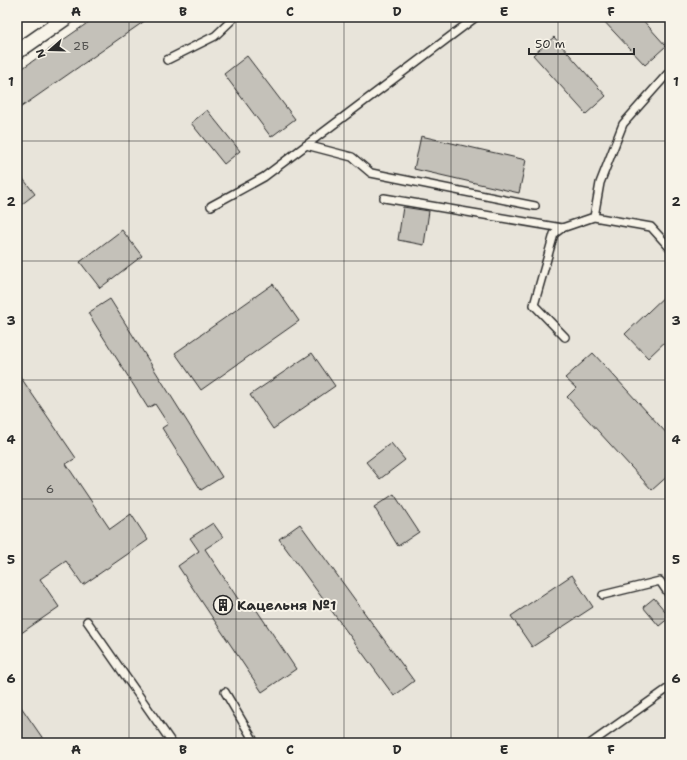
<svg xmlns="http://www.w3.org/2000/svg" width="687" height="760" font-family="'Shantell Sans',sans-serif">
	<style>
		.built { fill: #e8e4da }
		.building { fill: #c4c1b9; stroke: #2b2b2b }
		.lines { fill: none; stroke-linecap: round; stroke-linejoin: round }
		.service-casing { stroke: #2b2b2b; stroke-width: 10 }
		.minor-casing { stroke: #2b2b2b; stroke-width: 17 }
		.service { stroke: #f7f3e8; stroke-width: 7 }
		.minor { stroke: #f7f3e8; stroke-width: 14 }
		.grid { fill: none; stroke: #2b2b2b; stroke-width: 1; stroke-opacity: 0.55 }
		.labels { text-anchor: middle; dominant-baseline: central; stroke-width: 4; stroke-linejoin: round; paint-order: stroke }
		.number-label { font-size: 12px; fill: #51504e }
		.poi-label { font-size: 14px; font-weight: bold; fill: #2b2b2b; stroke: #f7f3e8; text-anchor: start }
		.neatline { fill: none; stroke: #2b2b2b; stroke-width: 1.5 }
		.grid-label { font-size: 13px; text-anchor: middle; font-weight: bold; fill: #2b2b2b }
	</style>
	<rect width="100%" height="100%" fill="#f7f3e8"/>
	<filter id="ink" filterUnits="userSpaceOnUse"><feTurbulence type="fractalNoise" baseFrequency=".025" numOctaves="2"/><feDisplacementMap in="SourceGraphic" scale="8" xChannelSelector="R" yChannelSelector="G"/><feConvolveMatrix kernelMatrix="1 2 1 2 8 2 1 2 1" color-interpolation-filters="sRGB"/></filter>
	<g filter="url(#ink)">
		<path class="built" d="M96,17h574v726h-653v-671z"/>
		<path class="building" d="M96,17h48l2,3 -129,90v-38z
			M600,17h40l26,29 -21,19z
			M554,37l52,59 -20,18 -53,-59z
			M247,56l48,63 -24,18 -47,-63z
			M207,110l33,41 -16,13 -33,-41z
			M421,136l105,24 -7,33 -105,-24z
			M17,171l18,23 -18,14z
			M403,207l26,4 -5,34 -26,-5z
			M122,230l20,26 -42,32 -20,-26z
			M273,284l26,37 -98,69 -26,-37z
			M670,291v46l-22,21 -23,-24z
			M110,299l112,178 -21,13 -39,-62 6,-4 -13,-20 -7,4 -60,-95z
			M312,353l23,33 -62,43 -23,-34z
			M593,353l77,84v37l-18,16 -85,-93 9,-9 -11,-10z
			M17,372l59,86 -10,6 44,65 21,-15 17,26 -65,45 -17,-24 -26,18 19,28 -42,29z
			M391,443l14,17 -25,19 -14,-17z
			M394,494l25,38 -21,14 -24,-39z
			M213,523l10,14 -18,12 39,59 8,-5 44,66 -34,23 -84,-126 21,-15 -9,-13z
			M300,524l114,157 -20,15 -115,-157z
			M572,575l21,32 -61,40 -21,-31z
			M654,598l16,19 -11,9 -16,-19z
			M17,701l29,42h-29z"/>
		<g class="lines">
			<defs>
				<path id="service" d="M167,60l48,-24 20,-19
					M306,145l46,12 19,16 164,33
					M384,198l178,30 32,-11 6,-34 23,-59 47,-53
					M211,206l53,-29 212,-160
					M594,217l57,10 19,21
					M562,228l-8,6 -20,71 31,32
					M603,595l57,-14 10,15
					M87,621l85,122
					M225,692l30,51
					M591,743l79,-56"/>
				<path id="minor" d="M17,52l50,-35"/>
			</defs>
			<use href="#service" class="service-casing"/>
			<use href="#minor" class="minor-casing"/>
			<use href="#service" class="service"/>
			<use href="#minor" class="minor"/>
		</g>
	</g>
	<path class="grid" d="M129,17v726M236,17v726M344,17v726M451,17v726M558,17v726M17,141h653M17,261h653M17,380h653M17,499h653M17,619h653"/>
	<defs>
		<symbol id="building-ring" viewBox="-11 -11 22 22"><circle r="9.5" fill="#f7f3e8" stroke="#2b2b2b" stroke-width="1.5"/><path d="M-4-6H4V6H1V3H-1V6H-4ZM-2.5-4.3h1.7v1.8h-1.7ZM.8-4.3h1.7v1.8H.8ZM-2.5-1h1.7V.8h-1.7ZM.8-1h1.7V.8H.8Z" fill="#2b2b2b"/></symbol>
	</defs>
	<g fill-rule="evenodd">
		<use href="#building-ring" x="212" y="594" width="22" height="22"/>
	</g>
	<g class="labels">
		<g class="number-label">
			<text x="81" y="46">2Б</text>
			<text x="50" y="489">6</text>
		</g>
		<g class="poi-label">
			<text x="237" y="605">Кацельня №1</text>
		</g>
	</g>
	<rect width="687" height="760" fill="none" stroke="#f7f3e8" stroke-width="44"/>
	<g transform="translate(50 50) rotate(250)" stroke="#f7f3e8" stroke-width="3" paint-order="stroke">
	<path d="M0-3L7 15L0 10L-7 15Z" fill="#2b2b2b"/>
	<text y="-6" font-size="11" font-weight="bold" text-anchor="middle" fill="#2b2b2b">N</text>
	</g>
	<path d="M529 48v6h105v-6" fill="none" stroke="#2b2b2b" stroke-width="2"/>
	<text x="535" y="48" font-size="12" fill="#2b2b2b" stroke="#f7f3e8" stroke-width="3" paint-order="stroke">50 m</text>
	<rect x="22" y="22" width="643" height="716" class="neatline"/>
	<g class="grid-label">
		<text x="76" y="16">A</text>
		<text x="183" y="16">B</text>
		<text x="290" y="16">C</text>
		<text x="397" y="16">D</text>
		<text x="504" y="16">E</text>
		<text x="611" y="16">F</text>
		<text x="11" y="86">1</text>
		<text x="676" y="86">1</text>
		<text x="11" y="206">2</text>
		<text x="676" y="206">2</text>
		<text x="11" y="325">3</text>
		<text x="676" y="325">3</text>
		<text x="11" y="444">4</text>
		<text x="676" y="444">4</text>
		<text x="11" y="564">5</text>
		<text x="676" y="564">5</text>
		<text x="11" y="683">6</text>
		<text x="676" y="683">6</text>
		<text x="76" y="754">A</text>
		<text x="183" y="754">B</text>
		<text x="290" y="754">C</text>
		<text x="397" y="754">D</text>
		<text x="504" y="754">E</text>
		<text x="611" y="754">F</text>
	</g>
</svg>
